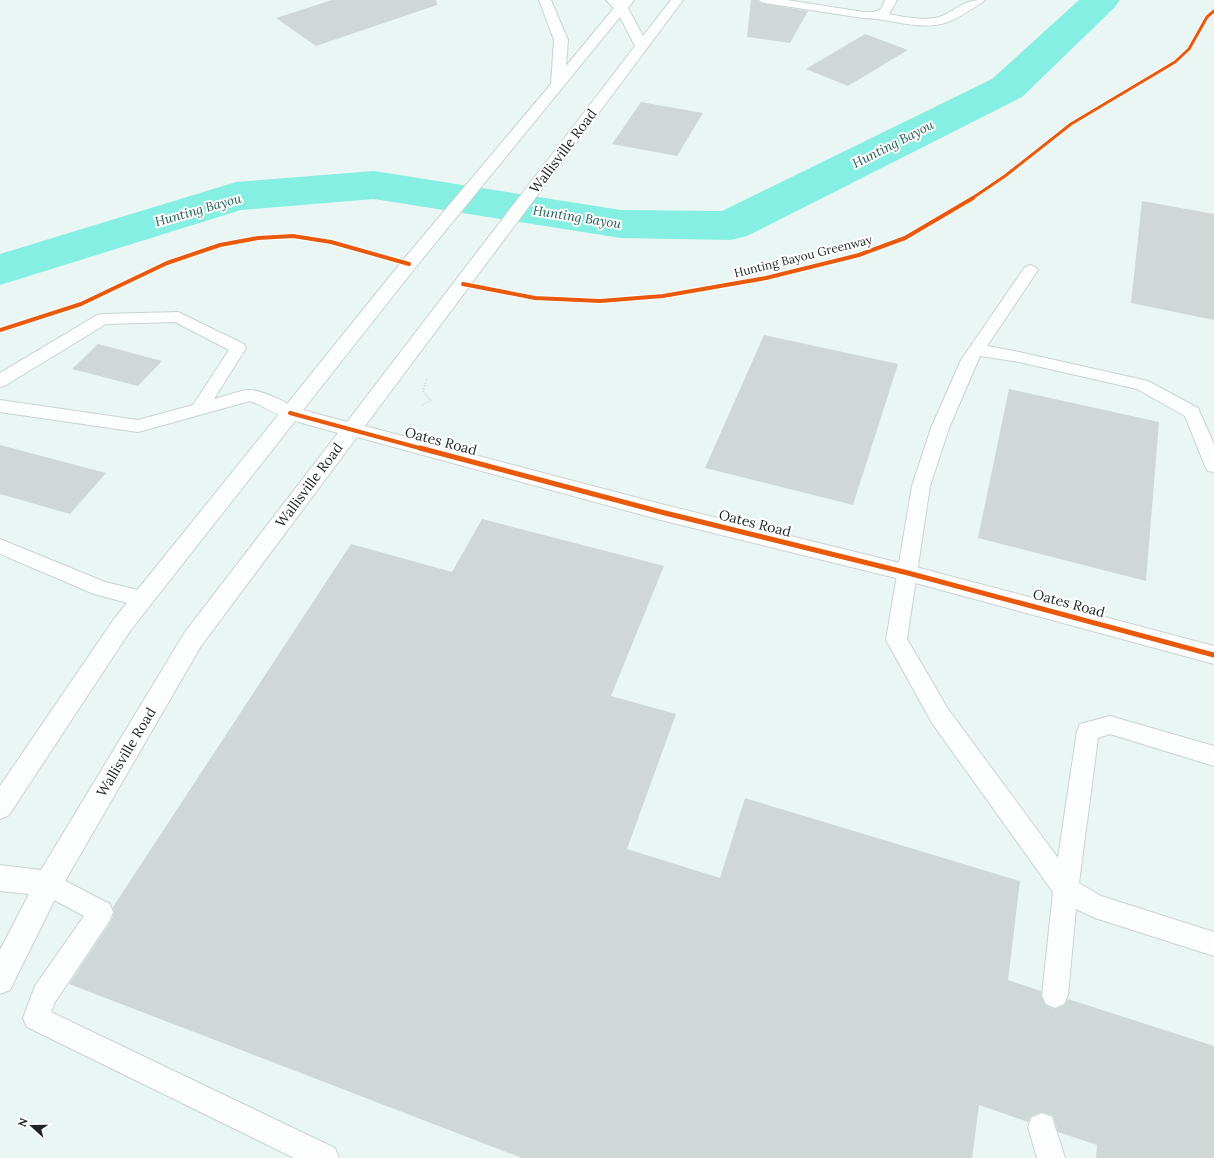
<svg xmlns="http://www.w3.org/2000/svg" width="1214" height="1158" font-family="Lora,serif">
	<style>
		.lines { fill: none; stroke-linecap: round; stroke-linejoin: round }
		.river { fill: #84efe2; fill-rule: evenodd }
		.building { fill: #cfd8d7 }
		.lane-casing { stroke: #cad3d1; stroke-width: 2 }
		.secondary-casing { stroke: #cad3d1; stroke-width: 2 }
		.path { stroke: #dadddd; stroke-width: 2; stroke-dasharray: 1.5 1.5; stroke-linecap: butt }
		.lane { fill: #fcfefd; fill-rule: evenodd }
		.secondary { fill: #fcfefd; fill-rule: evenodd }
		.cycleway-far2-casing { stroke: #fff; stroke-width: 4.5 }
		.cycleway-far1-casing { stroke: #fff; stroke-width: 6 }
		.cycleway-casing { stroke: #fff; stroke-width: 8 }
		.cycleway-far2 { stroke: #e8590c; stroke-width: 3 }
		.cycleway-far1 { stroke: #e8590c; stroke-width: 4 }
		.cycleway { stroke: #e8590c; stroke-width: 5 }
		.labels { text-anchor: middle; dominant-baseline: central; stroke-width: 4; stroke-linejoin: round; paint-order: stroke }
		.far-street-label { font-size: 12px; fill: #1d2524; stroke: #fff }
		.far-water-label { font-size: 13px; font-style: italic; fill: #205c55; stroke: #fff }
		.street-label { font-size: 14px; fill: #1d2524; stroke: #fff }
	</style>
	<rect width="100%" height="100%" fill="#eaf6f4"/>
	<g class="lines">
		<path class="river" d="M1079,0h41l-6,8 -92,89 -275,139 -17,4 -109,-2 -247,-39 -133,11 -241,75v-31l236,-72 138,-11 247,39 101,1 270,-132z"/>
	</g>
	<path class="building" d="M332,0h104l1,5 -121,41 -40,-28z
		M751,0h7l2,3 5,1 43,7 -18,32 -43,-6z
		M865,34l43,16 -60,36 -42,-17z
		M641,102l62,11 -26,43 -65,-12z
		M1142,201l72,13v106l-83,-17z
		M764,335l134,29 -45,141 -148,-37z
		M98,344l64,17 -24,25 -66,-17z
		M1009,389l150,33 -13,159 -168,-43z
		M0,445l106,28 -36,41 -70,-20z
		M482,519l182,47 -53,130 65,18 -49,135 93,29 25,-80 275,83 -12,99 33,11v5l4,9 9,4 11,-4 3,-6 146,47v112h-118l1,-13 -39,-13 -5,-16 -12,-4 -10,4 -3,6 -49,-17 -7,53h-450l-453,-174 42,-63 3,-8 -1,-6 238,-363 101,28z"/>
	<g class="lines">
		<defs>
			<path id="lane" d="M759,0h28l76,12h11l7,-3 4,-9h12l-8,14c15,3 38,8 53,2 18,-8 20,-16 43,-16l-2,2c-12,7 -25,17 -38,21 -27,8 -55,-5 -82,-5l-98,-15 -4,-1z
				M1030,265l5,2 3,3 -51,76 32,6 129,29 50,27 16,36v28l-6,-1 -3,-5 -20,-50 -48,-27 -118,-27 -39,-6 -31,72 -19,58 -23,153 41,70 110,149 19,-127 3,-7 30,-8 104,30v20l-104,-32 -12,4 -19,145 22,13 113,36v24l-119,-38 -19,-9 -8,86 -4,9 -9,4 -9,-4 -4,-9 11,-103 -121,-169 -46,-83 26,-154 19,-58 30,-68 64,-93z
				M178,312l66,32 2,4 -32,51c9,-2 28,-10 37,-9 12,1 41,13 48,23l-3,4c-13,4 -32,-12 -46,-16l-112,31 -138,-20v-12l138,20 55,-15 36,-55 -54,-28 -69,2 -100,61 -6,2v-14l97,-58 6,-1z
				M0,539l105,43 45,11 3,6 -3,6 -7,2 -49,-13 -94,-40z
				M48,872l62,32 3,8 -3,8 -55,82 -4,10 284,136 4,10h-45l-267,-131 -4,-9 12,-32 49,-70 -45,-24 -3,-8 3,-8z
				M1042,1113l10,4 13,41h-28l-9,-31 4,-10z"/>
			<path id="secondary" d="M539,0h12l17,40 -2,26 48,-58 -8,-8h28l-6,8 15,28 28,-36h12l-318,426 296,78 247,61 306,81v18l-306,-83 -247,-61 -304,-83 -156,209 -143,247 -48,97 -10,4v-44l29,-56 -29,-3v-26l41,5 144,-238 153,-199 -43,-12 -165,210 -121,184 -9,4v-33l114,-167 289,-359 148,-176 3,-44zM620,17l15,29 -288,376 -44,-12 112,-142z"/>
		</defs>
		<use href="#lane" class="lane-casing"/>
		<use href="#secondary" class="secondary-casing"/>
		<path class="path" d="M422,405l9,-5 -8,-9 4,-13"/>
		<use href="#lane" class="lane"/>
		<use href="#secondary" class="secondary"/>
		<defs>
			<path id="cycleway-far2" d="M971,199l34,-23 66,-52 104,-62 14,-13 18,-32 7,-6"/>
			<path id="cycleway-far1" d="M463,284l72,14 65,3 63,-5 103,-18 93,-23 46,-17 68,-40
				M0,330l81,-26 86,-41 53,-18 38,-7 35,-2 38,6 78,22
				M290,413l133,36"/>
			<path id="cycleway" d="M420,448l241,64 247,61 306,82"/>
		</defs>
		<use href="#cycleway-far2" class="cycleway-far2-casing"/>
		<use href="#cycleway-far1" class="cycleway-far1-casing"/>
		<use href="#cycleway" class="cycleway-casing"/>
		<use href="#cycleway-far2" class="cycleway-far2"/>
		<use href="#cycleway-far1" class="cycleway-far1"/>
		<use href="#cycleway" class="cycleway"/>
	</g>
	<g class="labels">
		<g class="far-street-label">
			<text transform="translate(803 256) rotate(-14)">Hunting Bayou Greenway</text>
		</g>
		<g class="far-water-label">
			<text transform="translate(893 144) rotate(-27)">Hunting Bayou</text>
			<text transform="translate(198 210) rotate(-16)">Hunting Bayou</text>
			<text transform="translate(577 217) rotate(9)">Hunting Bayou</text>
		</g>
		<g class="street-label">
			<text transform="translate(563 151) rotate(-53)">Wallisville Road</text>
			<text transform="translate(441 441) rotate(15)">Oates Road</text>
			<text transform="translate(309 485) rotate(-53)">Wallisville Road</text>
			<text transform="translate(755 523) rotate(14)">Oates Road</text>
			<text transform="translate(1069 603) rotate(15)">Oates Road</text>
			<text transform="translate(126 752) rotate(-59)">Wallisville Road</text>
		</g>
	</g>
	<g transform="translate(32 1126) rotate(291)" stroke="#ffffff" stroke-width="3" paint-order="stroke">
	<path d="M0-3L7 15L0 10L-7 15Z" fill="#1d2524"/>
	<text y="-6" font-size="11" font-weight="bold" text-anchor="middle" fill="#1d2524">N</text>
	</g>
</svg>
